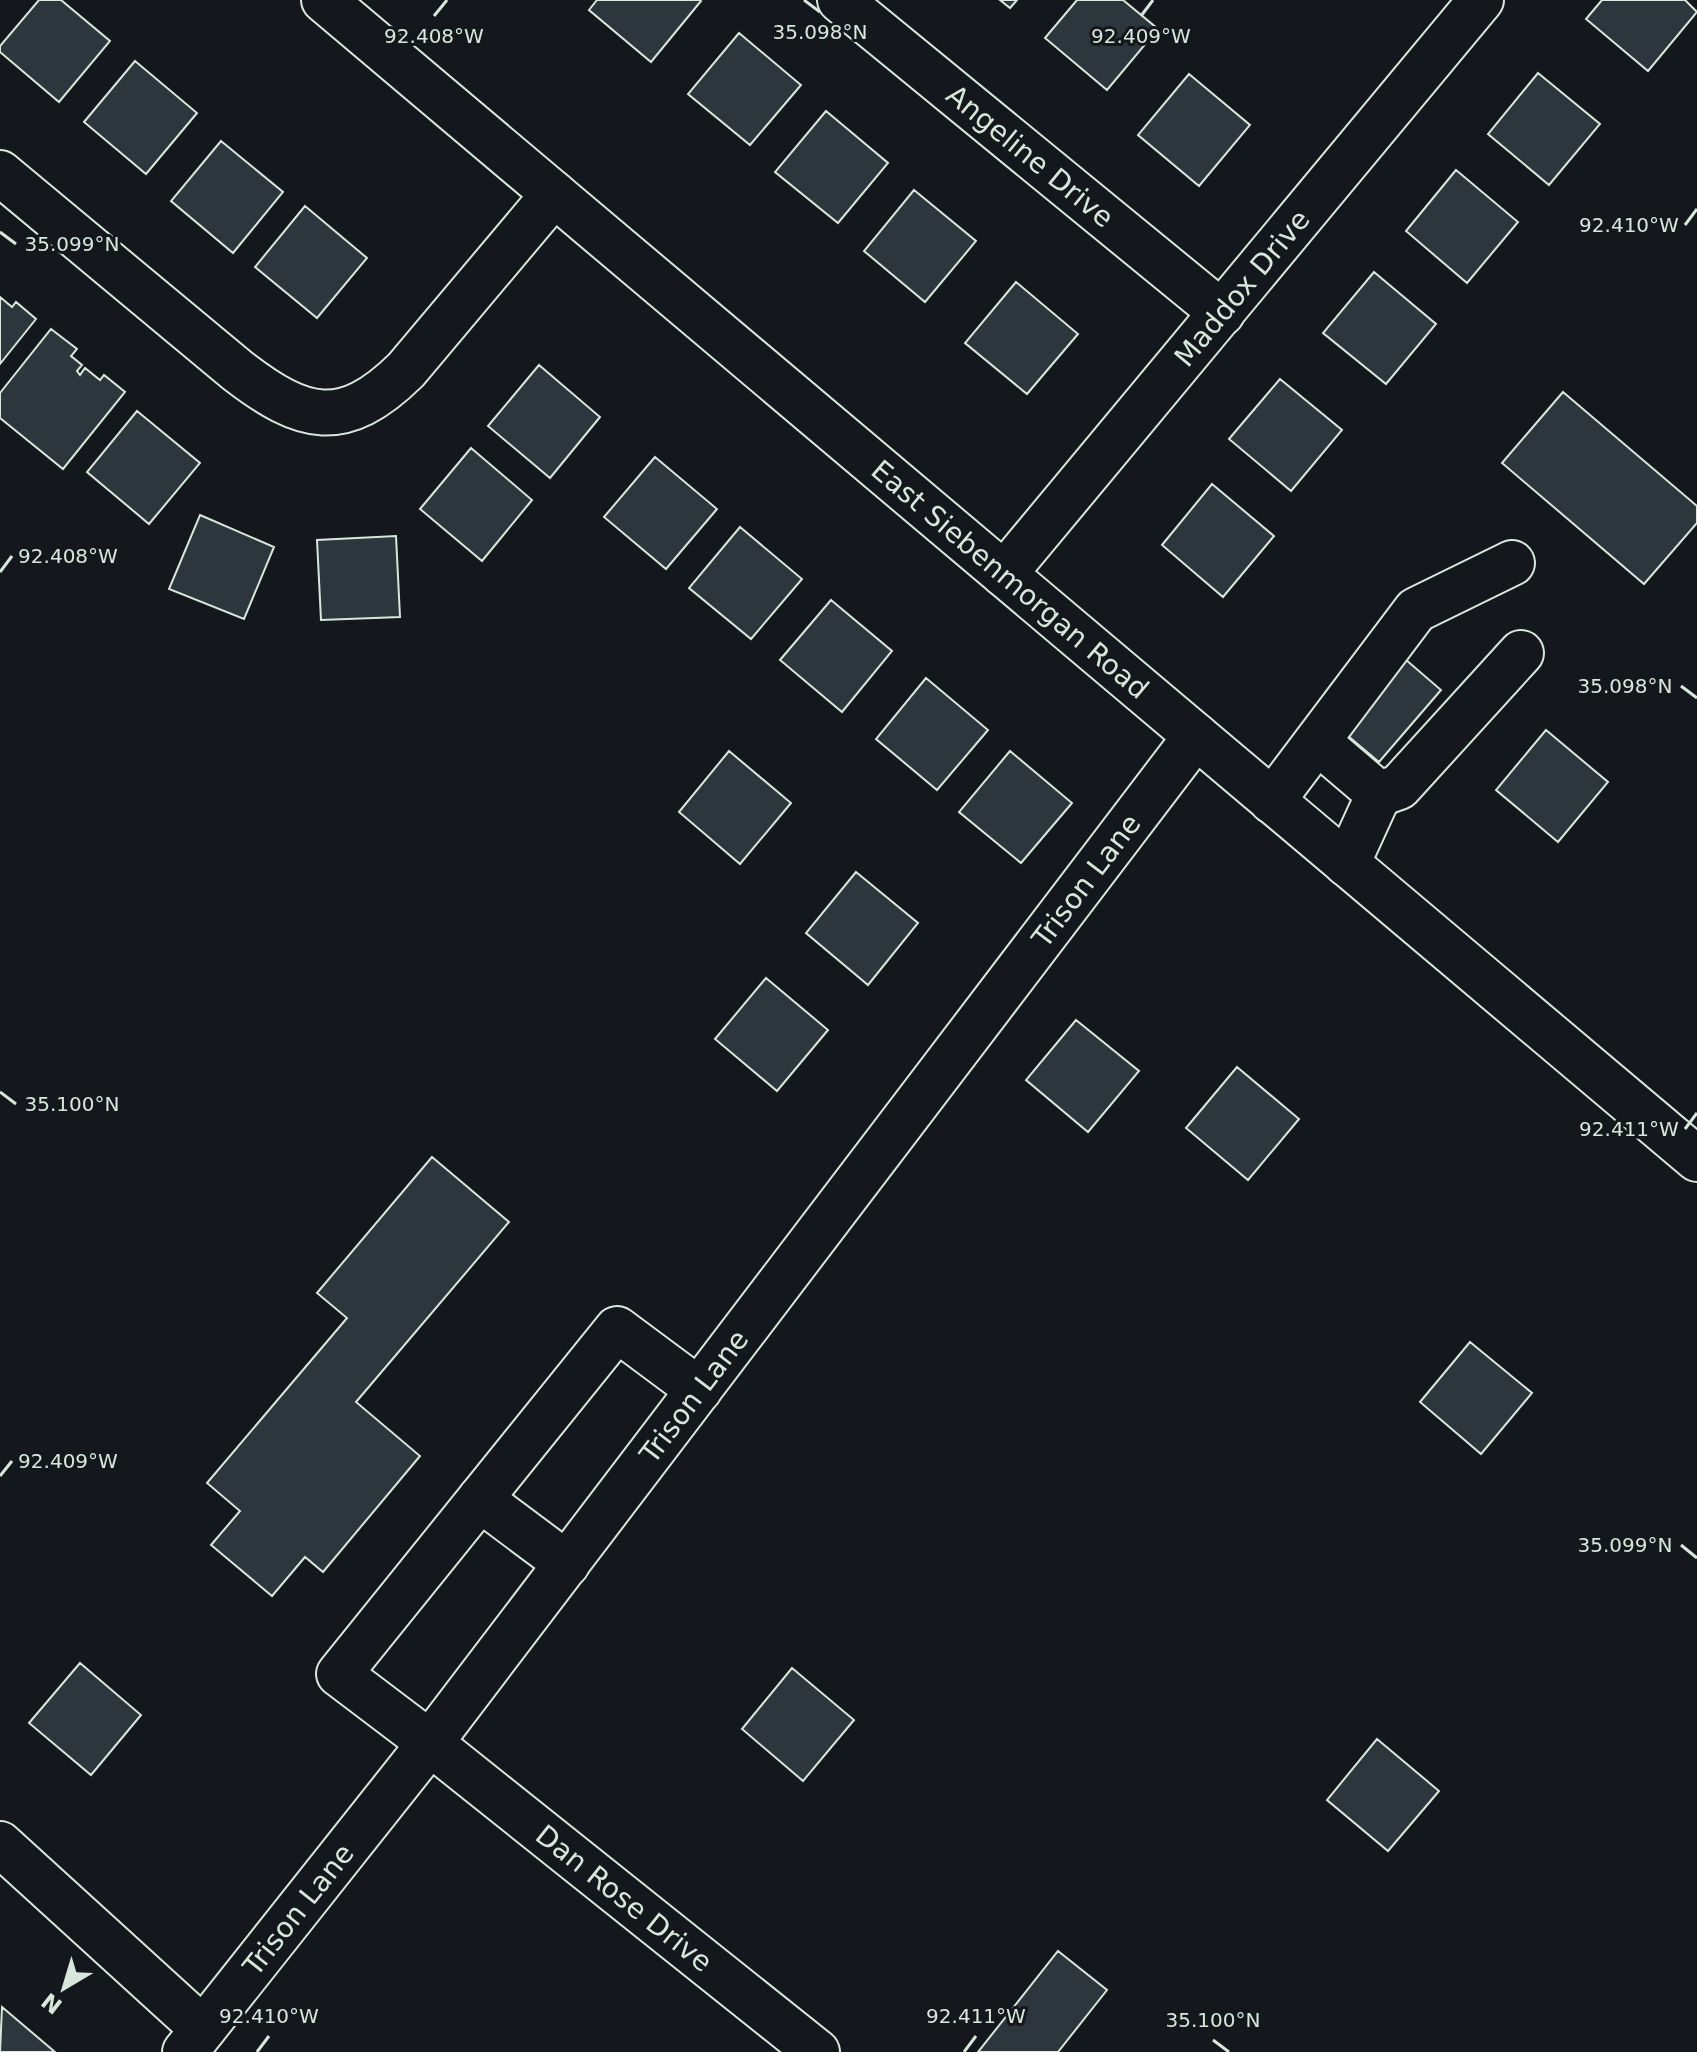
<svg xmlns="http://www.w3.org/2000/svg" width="1697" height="2052" font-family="'DejaVu Sans',sans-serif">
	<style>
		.building { fill: #2c363c; stroke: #d8e6dc; stroke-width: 2 }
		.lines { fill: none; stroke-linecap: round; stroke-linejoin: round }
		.minor-casing { stroke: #d8e6dc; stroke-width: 48 }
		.minor { stroke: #14181c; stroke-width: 44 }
		.ticks { fill: none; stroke: #d8e6dc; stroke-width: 3 }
		.labels { text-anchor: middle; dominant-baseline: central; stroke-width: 6; stroke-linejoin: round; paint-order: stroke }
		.street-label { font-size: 28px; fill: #d8e6dc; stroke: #14181c }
		.ticks-label { font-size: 20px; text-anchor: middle; fill: #d8e6dc; stroke: #14181c; stroke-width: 6; stroke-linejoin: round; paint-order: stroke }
	</style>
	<rect width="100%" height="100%" fill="#14181c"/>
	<path class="building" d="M39,0h22l49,41 -51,61 -59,-50v-6z
		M597,0h103l1,1 -50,61 -62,-52z
		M1000,0h17l-7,8z
		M1077,0h46l35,29 -51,61 -62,-52z
		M1602,0h83l12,12 -49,59 -62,-52z
		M739,33l62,52 -51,60 -62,-51z
		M135,61l62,52 -51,61 -62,-52z
		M1538,73l62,51 -51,61 -61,-51z
		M1189,74l61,51 -51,61 -61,-51z
		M826,111l62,52 -50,60 -63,-51z
		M221,141l62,51 -50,61 -62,-52z
		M1456,170l62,52 -51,61 -61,-52z
		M914,190l62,51 -51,61 -61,-51z
		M305,206l62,52 -50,60 -62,-51z
		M1374,272l62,52 -50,60 -63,-51z
		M1016,282l62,52 -51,60 -62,-51z
		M0,297l12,10 4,-5 20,17 -36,45z
		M51,329l26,20 -6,7 11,9 -5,6 3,4 5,-7 15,12 4,-5 21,17 -62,77 -63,-51v-25z
		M539,365l61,52 -50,61 -62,-52z
		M1280,379l62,51 -51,61 -62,-52z
		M1563,392l134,114v17l-53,61 -142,-121z
		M137,411l63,52 -51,61 -62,-52z
		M471,448l61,52 -50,61 -62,-52z
		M655,457l62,52 -51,60 -62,-52z
		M1212,484l62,52 -51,61 -61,-52z
		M200,515l74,32 -30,72 -75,-30z
		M740,527l62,52 -51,60 -62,-51z
		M396,536l4,81 -79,3 -4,-80z
		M831,600l61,51 -50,61 -62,-52z
		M1398,653l43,37 -62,72 -44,-37z
		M926,678l62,52 -51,60 -61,-51z
		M1546,730l62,52 -50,60 -62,-52z
		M729,751l62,52 -51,61 -61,-52z
		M1010,751l62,52 -51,60 -62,-51z
		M856,872l62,51 -50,62 -62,-52z
		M766,978l62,52 -51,61 -62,-52z
		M1076,1020l63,51 -51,61 -62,-52z
		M1237,1067l62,52 -51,61 -62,-52z
		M432,1157l77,65 -153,180 64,54 -97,116 -18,-15 -33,39 -61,-51 29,-34 -33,-28 140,-165 -30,-25z
		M1470,1342l62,51 -51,61 -61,-52z
		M80,1663l61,52 -50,60 -62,-52z
		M792,1668l62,52 -51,61 -61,-52z
		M1377,1739l62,52 -51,60 -61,-51z
		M1058,1951l49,39 -49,62h-80z
		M2,2007l53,45h-55z"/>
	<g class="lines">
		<defs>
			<g id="minor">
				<path id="s1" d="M324,0l1373,1159"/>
				<path id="s2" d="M840,0l382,313"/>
				<path d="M0,173l238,198c65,50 105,61 168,-1l148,-176"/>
				<path id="s3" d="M1004,574l477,-574"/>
				<path d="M1318,742l61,52 20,-7 122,-134"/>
				<path d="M1272,801l144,-191 96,-47"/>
				<path d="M1347,864l32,-70"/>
				<path id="s4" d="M699,1390l-82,-61 -278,345 91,69 387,309"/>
				<path d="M480,1499l87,65"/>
				<path d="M0,1844l203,185"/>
				<path id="s5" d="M185,2052l245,-309 766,-1007"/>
			</g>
		</defs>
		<use href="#minor" class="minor-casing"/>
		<use href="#minor" class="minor"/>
	</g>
	<path class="ticks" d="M804,0l16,12M434,16l13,-16M1141,16l12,-16M1685,225l12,-16M0,232l16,12M0,572l12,-16M1681,686l16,12M0,1092l16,12M1685,1129l12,-16M0,1476l12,-15M1681,1545l16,13M1213,2040l16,12M257,2052l12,-16M964,2052l12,-16"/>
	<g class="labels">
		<g class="street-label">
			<text stroke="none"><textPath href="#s2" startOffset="246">Angeline Drive</textPath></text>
			<text stroke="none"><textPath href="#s3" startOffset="372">Maddox Drive</textPath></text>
			<text stroke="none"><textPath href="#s1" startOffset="898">East Siebenmorgan Road</textPath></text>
			<text stroke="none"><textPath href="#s5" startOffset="1478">Trison Lane</textPath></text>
			<text stroke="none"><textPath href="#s5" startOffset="830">Trison Lane</textPath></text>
			<text stroke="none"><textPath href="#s4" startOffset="908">Dan Rose Drive</textPath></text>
			<text stroke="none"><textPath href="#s5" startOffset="182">Trison Lane</textPath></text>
		</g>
	</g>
	<g class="ticks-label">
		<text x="820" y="39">35.098°N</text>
		<text x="434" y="43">92.408°W</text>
		<text x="1141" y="43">92.409°W</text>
		<text x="1629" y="232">92.410°W</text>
		<text x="72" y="251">35.099°N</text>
		<text x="68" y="563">92.408°W</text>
		<text x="1625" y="693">35.098°N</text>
		<text x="72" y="1111">35.100°N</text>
		<text x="1629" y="1136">92.411°W</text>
		<text x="68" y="1468">92.409°W</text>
		<text x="1625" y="1552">35.099°N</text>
		<text x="269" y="2023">92.410°W</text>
		<text x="976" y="2023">92.411°W</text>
		<text x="1213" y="2027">35.100°N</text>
	</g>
	<g transform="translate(64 1988) rotate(218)" stroke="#14181c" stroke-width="6" paint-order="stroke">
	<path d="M0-6L14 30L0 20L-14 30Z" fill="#d8e6dc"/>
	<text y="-12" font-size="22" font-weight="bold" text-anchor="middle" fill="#d8e6dc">N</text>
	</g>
</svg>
